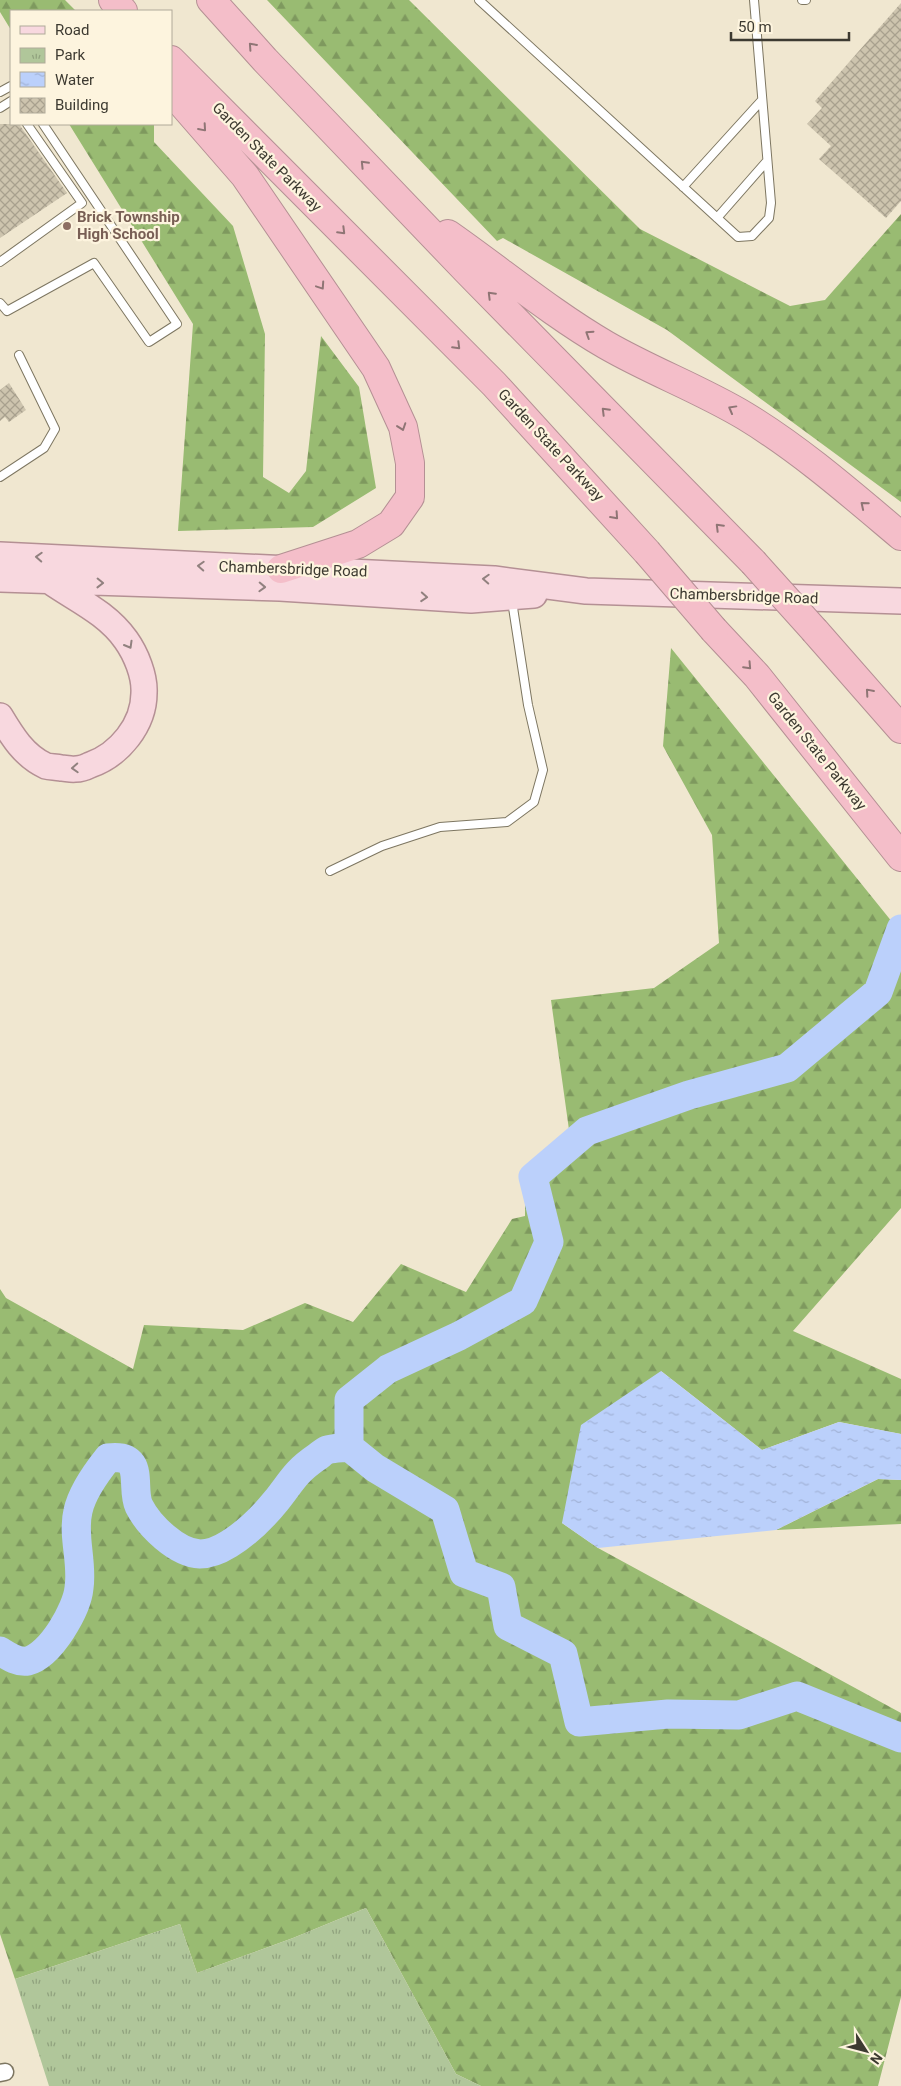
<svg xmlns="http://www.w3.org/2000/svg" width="901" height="2086" font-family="Roboto,sans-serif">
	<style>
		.forest { fill: url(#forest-firs) }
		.park { fill: url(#park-tufts) }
		.water { fill: url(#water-ripples) }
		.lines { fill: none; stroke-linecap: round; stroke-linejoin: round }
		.river { stroke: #bbd0fb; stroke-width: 29 }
		.building { fill: url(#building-cross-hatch) }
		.service-casing { stroke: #7d7661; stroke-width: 10 }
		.minor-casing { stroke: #7d7661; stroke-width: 19 }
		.primary-casing { stroke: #b49094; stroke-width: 28 }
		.motorway-casing { stroke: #b49094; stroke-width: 30 }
		.service { stroke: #fff; stroke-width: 8 }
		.minor { stroke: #fff; stroke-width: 16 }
		.primary { stroke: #f8d8df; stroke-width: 25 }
		.motorway { stroke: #f4bec9; stroke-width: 28 }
		.motorway-bridge-casing { stroke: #b49094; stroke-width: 30; stroke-linecap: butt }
		.motorway-bridge { stroke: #f4bec9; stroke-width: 28 }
		.oneway { stroke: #8f7575 }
		.oneway2 { stroke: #91817f }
		.education-dot { fill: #8d6e63; stroke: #fdf4de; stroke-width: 2 }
		.labels { text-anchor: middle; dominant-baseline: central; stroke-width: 4.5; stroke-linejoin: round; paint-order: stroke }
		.street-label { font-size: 15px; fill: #3d3a31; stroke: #fdf4de }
		.education-label { font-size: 15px; font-weight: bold; fill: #785e54; stroke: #fdf4de; text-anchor: start }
	</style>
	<defs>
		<pattern id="forest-firs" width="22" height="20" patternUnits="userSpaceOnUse" patternTransform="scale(1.25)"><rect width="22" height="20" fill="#99bb72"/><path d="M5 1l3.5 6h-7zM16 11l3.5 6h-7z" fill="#7e995e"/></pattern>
		<pattern id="park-tufts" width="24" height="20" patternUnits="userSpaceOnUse" patternTransform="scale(1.25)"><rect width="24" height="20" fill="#b0c69a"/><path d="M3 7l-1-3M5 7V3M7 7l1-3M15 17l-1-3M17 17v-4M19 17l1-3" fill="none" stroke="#90a27e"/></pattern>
		<pattern id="water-ripples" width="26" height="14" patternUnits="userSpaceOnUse" patternTransform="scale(1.25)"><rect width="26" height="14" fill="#bbd0fb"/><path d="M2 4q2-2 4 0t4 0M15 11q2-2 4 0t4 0" fill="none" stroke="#a2b3d8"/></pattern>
		<pattern id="building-cross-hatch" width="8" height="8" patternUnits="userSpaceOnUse" patternTransform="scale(1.25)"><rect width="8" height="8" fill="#cdc4ae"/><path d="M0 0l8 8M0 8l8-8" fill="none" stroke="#a8a08e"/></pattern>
	</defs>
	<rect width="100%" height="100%" fill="#f0e7d0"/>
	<path class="forest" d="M0,0h65l11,11h-65v19l-11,-18z
		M267,0h142l231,229 150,77 35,-6 76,-86v288l-234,-172 -164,-92 -6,3z
		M69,124h85v18l79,84 32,108 -2,143 26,16 17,-22 15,-135 38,51 17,101 -63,39 -135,4 15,-207z
		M671,648l230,285v275l-108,123 108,48v55l-62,-12 -77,28 -101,-79 -99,152 36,25 303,165v284l-23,89h-397l-25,-12 -90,-166 -73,30 -96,35 -17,-49 -165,55 -15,-45v-645l6,9 127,71 11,-44 99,5 62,-27 48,19 48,-58 65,28 46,-73 13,-3v-15l45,-64 -19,-137 103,-12 65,-45 -7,-108 -49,-89z
		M878,1479l23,1v44l-125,6z"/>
	<path class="park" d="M366,1908l90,166 25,12h-432l-34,-107 165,-55 17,49 96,-35z"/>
	<path class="water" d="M661,1371l101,79 77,-28 62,12v46l-23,-1 -102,51 -178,18 -36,-25 19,-98z"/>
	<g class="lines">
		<path class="river" d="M349,1447v-47l39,-31 71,-33 64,-35 26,-59 -16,-65 54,-46 102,-36 98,-27 91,-76 23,-63
			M349,1447l26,21 70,42 19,63 37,14 7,39 55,28 16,68 89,-8 71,1 58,-19 104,42
			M0,1651c8,5 18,12 28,10 23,-6 49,-52 51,-73 4,-26 -7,-52 -1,-77 4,-19 18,-38 30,-53 39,-5 22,29 31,48 10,20 38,47 61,48 10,0 21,-5 29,-10 18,-11 34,-27 47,-43 16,-20 19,-29 41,-44 3,-2 7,-6 10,-7 6,-2 16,-2 22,-3"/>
	</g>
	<path class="building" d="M901,3v198l-15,17 -67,-59 12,-13 -24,-22 15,-16 -7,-7z
		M0,124h19l48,69 -67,45z
		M9,383l17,27 -17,12 -4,-5 -5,4v-31z"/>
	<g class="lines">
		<defs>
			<path id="service" d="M479,0l259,237 14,-1 17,-18 2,-15 -17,-203
				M802,0h4
				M0,92l11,-6
				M0,108l11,-7
				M683,187l79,-87
				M717,218l50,-57
				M0,262l82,-59 -55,-79
				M0,303l7,8 87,-48 55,79 28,-18 -134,-200
				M0,477l44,-29 11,-19 -36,-74
				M330,871l52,-25 58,-19 67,-5 27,-20 9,-32 -15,-65 -16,-104"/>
			<path id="minor" d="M0,2073l5,-1"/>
			<path id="primary" d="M0,555l494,24 92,12 315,10
				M0,579l280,9 191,12 63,-5
				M0,716c12,20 24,40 46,50 4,1 10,1 15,2 5,0 10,2 15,1 5,0 10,-2 14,-4 29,-10 54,-40 54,-72 1,-17 -8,-39 -18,-53 -19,-27 -49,-40 -75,-58"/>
			<path id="motorway" d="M113,0l10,11
				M211,0l54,60 202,211 286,291
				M171,60l323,324 153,168
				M171,91l74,85 131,192 27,59 7,36v34l-19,27 -33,20 -77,25
				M448,234c53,37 103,79 158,111 45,26 94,44 139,71 56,34 106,78 156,120
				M714,630l43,46 144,181
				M815,631l86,98"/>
		</defs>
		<use href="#service" class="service-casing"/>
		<use href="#minor" class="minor-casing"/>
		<use href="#primary" class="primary-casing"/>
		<use href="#motorway" class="motorway-casing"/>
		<use href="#service" class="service"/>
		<use href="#minor" class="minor"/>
		<use href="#primary" class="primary"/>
		<use href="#motorway" class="motorway"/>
		<defs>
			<path id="motorway-bridge" d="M647,552l67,78
				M753,562l62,69"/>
		</defs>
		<use href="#motorway-bridge" class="motorway-bridge-casing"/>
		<use href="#motorway-bridge" class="motorway-bridge"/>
	</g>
	<defs><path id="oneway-chevron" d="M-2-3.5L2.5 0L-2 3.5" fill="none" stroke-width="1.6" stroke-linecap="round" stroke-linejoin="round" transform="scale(1.25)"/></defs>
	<g class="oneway">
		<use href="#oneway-chevron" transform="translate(252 46) rotate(-132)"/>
		<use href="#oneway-chevron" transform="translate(203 128) rotate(49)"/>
		<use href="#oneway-chevron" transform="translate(364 164) rotate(-134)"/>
		<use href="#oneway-chevron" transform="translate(342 231) rotate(45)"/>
		<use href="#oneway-chevron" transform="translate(321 286) rotate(56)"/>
		<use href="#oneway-chevron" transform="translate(491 295) rotate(-135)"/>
		<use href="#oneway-chevron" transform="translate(589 334) rotate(-147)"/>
		<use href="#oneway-chevron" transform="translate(457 346) rotate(45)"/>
		<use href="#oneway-chevron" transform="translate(732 409) rotate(-151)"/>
		<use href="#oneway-chevron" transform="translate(605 411) rotate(-135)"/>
		<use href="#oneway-chevron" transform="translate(402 427) rotate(71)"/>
		<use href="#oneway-chevron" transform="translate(864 505) rotate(-140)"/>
		<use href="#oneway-chevron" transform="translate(615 516) rotate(48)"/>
		<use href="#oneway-chevron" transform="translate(719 527) rotate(-135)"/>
		<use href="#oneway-chevron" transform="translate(748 666) rotate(47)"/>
		<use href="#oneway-chevron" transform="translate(869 692) rotate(-131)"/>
	</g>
	<g class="oneway2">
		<use href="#oneway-chevron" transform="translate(39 557) rotate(-177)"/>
		<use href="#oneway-chevron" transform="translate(201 566) rotate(-177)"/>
		<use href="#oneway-chevron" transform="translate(486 579) rotate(-177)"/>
		<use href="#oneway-chevron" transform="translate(100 583) rotate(1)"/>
		<use href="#oneway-chevron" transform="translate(262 587) rotate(2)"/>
		<use href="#oneway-chevron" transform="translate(424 597) rotate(4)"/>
		<use href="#oneway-chevron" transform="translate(129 645) rotate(60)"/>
		<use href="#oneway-chevron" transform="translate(75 768) rotate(177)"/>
	</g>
	<circle class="education-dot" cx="67" cy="226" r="5"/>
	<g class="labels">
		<g class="street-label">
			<text transform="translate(267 157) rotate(45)">Garden State Parkway</text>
			<text transform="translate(551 445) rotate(47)">Garden State Parkway</text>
			<text transform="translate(293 569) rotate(2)">Chambersbridge Road</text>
			<text transform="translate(744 596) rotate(2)">Chambersbridge Road</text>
			<text transform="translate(817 751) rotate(51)">Garden State Parkway</text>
		</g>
		<g class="education-label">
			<text x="77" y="217">Brick Township<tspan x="77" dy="17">High School</tspan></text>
		</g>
	</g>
	<rect x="10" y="10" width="162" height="115" fill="#fdf4de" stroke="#b0aa99"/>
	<rect x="20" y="26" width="25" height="8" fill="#f8d8df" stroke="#b0aa99"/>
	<text x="55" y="35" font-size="15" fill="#3d3a31">Road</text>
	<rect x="20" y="48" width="25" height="15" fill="url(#park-tufts)" stroke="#b0aa99"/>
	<text x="55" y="60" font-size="15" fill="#3d3a31">Park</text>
	<rect x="20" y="72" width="25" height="15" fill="url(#water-ripples)" stroke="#b0aa99"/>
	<text x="55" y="85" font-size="15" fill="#3d3a31">Water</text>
	<rect x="20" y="98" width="25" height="15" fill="url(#building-cross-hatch)" stroke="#b0aa99"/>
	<text x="55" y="110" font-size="15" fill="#3d3a31">Building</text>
	<g transform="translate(866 2051) rotate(126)" stroke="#fdf4de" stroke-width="4" paint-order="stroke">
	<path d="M0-4L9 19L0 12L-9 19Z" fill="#3d3a31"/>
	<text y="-8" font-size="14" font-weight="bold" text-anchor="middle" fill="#3d3a31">N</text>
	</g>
	<path d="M731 32v8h118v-8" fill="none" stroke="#3d3a31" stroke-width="2.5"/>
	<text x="738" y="32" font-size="15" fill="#3d3a31" stroke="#fdf4de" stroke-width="4" paint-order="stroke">50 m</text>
</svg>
